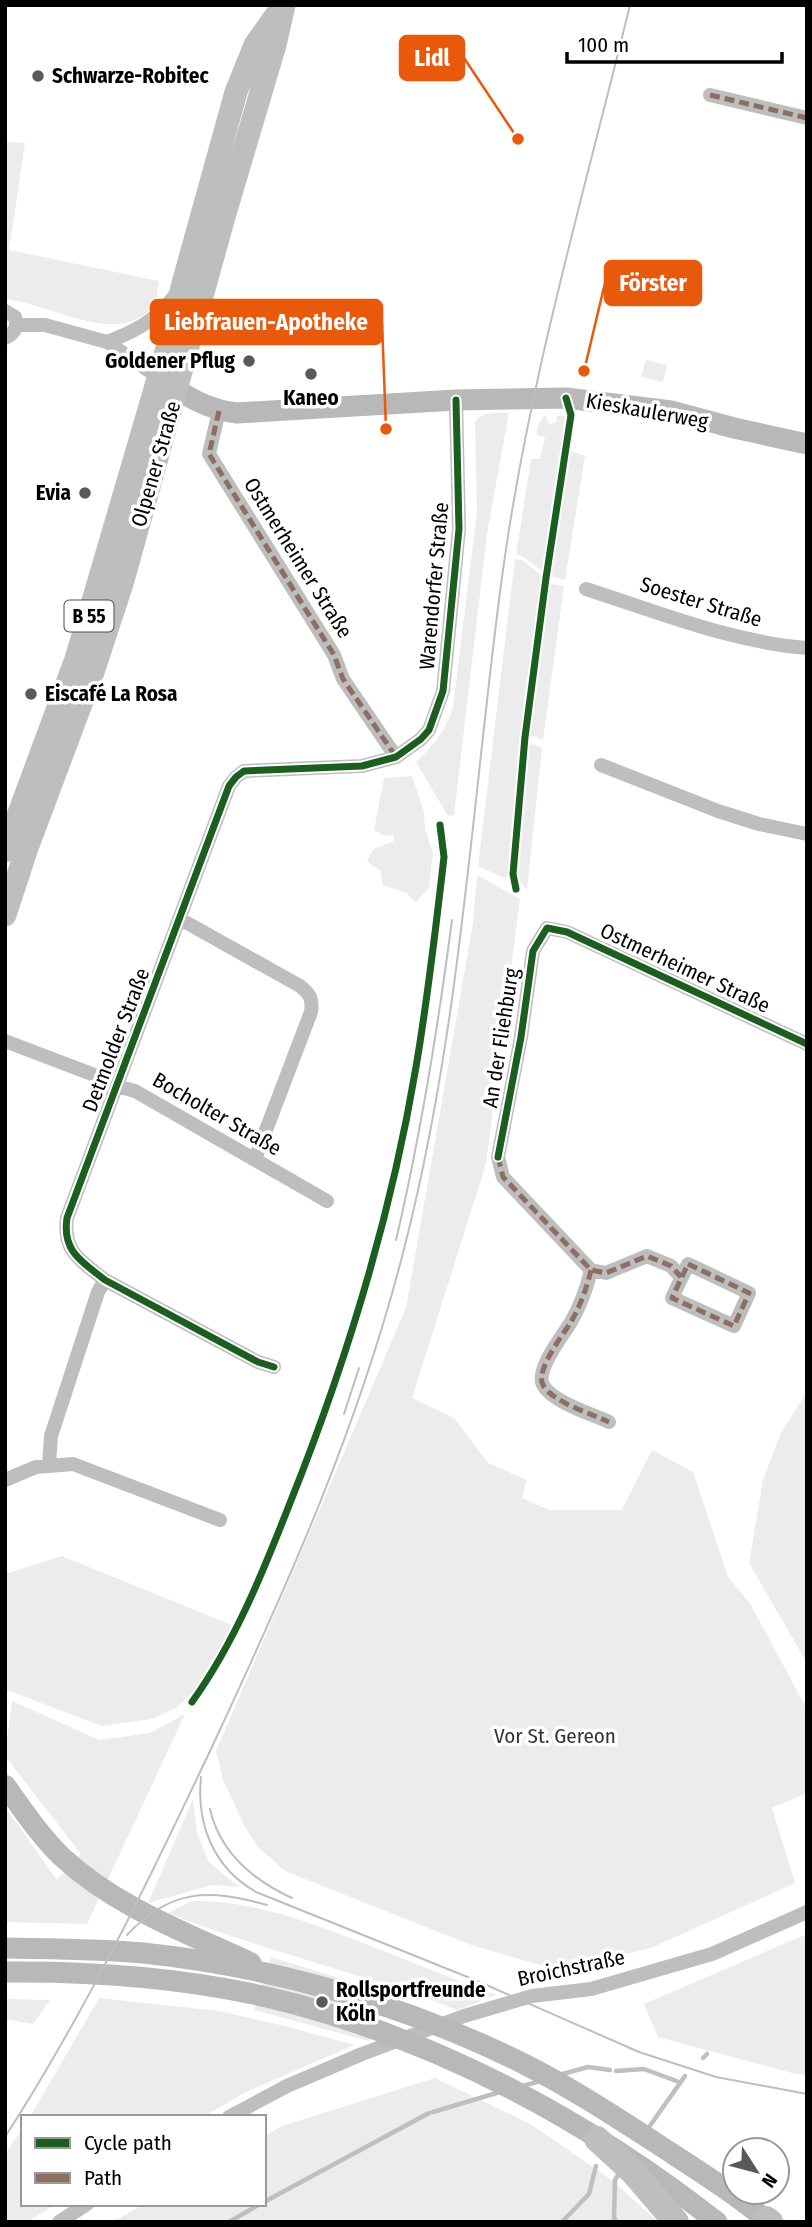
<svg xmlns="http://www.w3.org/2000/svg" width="812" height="2227" font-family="'Fira Sans Condensed',sans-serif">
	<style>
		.green { fill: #ececec }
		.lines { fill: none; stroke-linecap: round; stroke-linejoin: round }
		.stream { stroke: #bfbfbf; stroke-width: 4.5 }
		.street { stroke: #bebebe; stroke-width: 14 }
		.secondary { stroke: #b8b8b8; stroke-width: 21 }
		.primary { stroke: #bebebe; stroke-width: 23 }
		.highway { stroke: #bebebe; stroke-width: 26 }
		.tram { stroke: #bebebe; stroke-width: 2 }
		.quiet { stroke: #8d6e63; stroke-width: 5; stroke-dasharray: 10 5; stroke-linecap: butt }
		.cycleway-casing { stroke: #fff; stroke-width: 11 }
		.cycleway { stroke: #1b5e20; stroke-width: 7 }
		.poi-dot { fill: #595959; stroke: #fff; stroke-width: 2.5 }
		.labels { text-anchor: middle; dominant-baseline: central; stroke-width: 7; stroke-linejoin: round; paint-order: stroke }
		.shield { fill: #fff; stroke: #4c4c4c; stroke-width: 2 }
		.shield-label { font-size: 19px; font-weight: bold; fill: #000 }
		.poi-label { font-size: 21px; font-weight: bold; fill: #000; stroke: #fff; text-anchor: start }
		.street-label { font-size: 21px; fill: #000; stroke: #fff }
		.park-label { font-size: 21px; fill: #333; stroke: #fff }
		.leader { fill: none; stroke: #e8590c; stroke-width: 2.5 }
		.callout-dot { fill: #e8590c; stroke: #fff; stroke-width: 2.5 }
		.callout { fill: #e8590c; stroke: #e8590c; stroke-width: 2.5 }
		.callout-label { font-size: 23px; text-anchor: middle; font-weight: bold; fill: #fff }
	</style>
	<rect width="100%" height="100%" fill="#fff"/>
	<path class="green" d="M5,142l20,1 -16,107 150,31 -4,25c-7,5 -15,13 -23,15 -36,13 -89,-18 -127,-22z
		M646,360l21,5 -4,17 -22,-5z
		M509,413l-22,121 -33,281 -6,1 -32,-54c18,-17 29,-31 37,-54l24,-197 -2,-89c8,-11 21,-9 34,-9z
		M546,416l3,8 7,-1 1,-7h10l-25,155 -20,-15 -6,-1 15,-96h9l5,-22 -8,-2v-7l6,-11z
		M569,450l16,6 -20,124 -15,-4 -1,-4z
		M515,559l7,1 20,16 -19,151 -12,148 -7,3 -26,-12z
		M552,584l12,2 -21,154 -13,-5 -1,-4 16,-137 3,-9z
		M533,744l9,4 -15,142 -8,-9 -1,-7 10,-129z
		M412,776l12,36 1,17 8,24 -4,35 -13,14 -10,-9 -23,-8 -3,-15 -13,-8 6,-13 21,-8v-6l-9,1 -11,-6 10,-52z
		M477,875l43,24 -34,265 -74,234 42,20 34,45 39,17 -5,18 27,12h73l30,-60 41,22 35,105 21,25 58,107v84l-35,15 23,75 -144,65 -93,22 -87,-25 -186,-74 -27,-24 -13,-20 -22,-47 -7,-29 190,-443 67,-385z
		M807,1392v271l-58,-100 14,-83 18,-47z
		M62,1556l172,70 -40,65 -18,17 -24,11 -51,7 -96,-37v-115z
		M12,1701l87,39 51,-7 35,-19 -98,210 -82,-2v-115l52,73 24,-26 -76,-98z
		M193,1799l4,34 12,29 30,25 -27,-2 -64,18z
		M192,1901c64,-1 125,24 184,47 40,16 80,32 120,47l-39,15c-95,-37 -194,-59 -289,-97z
		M807,1934v141l-11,-1 -138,-37 -14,-33z
		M271,1957l119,37 -21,47 -115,-31z
		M99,1998l120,13 70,16 65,18 -110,48 -41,24h-173z
		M5,1999l45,1 -17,24 -28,-5z
		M435,2078l97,47 81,56 45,41h-545l31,-18h120v-68l18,-10z
		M23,2128v76h33l-29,18h-22v-68z"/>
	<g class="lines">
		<path class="stream" d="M703,2058l4,-4
			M616,2071l28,-2 35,13
			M559,2075l29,-8 22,3
			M522,2086l19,-5
			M433,2112l67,-20
			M647,2130l38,-54
			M264,2202l165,-89
			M229,2222l31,-18
			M562,2222l27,-28 7,-28
			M616,2222l-2,-5 1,-37 5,-8"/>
		<path class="street" d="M710,95l97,23
			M5,311l10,6c3,9 0,17 -10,21
			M17,325h28l62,17 51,35
			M107,342c29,-11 50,-22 69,-48
			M219,411l-10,43 125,201 9,24 53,78
			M586,589c72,23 145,53 221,59
			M601,765l117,46 41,13 48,10
			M180,919l120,67c10,8 13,13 11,26l-56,147
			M5,1041l92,35 20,10 18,5 192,110
			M688,1264l61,29 -15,33 -62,-28z
			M591,1270c-4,18 -11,36 -20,52 -8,13 -36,48 -28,63 9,17 49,29 66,37
			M681,1277l-10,-11 -24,-10 -41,17 -15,-3 -88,-93 -5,-20 23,-120 12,-86 14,-23 20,4 240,112
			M274,1367l-16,-5 -153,-82c-24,-19 -43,-29 -38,-62l162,-432 7,-9 8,-6 118,-5 34,-9 25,-18 8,-9 14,-39 16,-162 -3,-129
			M49,1464l2,-28 47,-144 7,-12
			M5,1480l31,-13 37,-3 147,56
			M229,2117l58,-31 75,-32 102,-38 68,-20 59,-7 121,-35 95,-42
			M59,2222l28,-18"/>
		<path class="secondary" d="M164,381c23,16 45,29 73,32l219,-13 110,-2 105,13 63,17 73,16
			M5,1785c18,25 35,51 57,72 54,50 123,75 189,106
			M5,1948c46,1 93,1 138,5 133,14 266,53 385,113 45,23 86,50 128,77 38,25 77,49 113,79
			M5,1972c97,-1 197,7 290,32 154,42 297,120 422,218"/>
		<path class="primary" d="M5,851l71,-192 96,-328 10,-44 54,-195 19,-47 22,-31
			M5,915l22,-67 66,-176 29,-88 102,-367 51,-172 9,-40"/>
		<path class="highway" d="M597,2139l36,33 43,50
			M766,2219l4,3"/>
		<path class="tram" d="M396,1240c25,-106 42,-213 56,-320
			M344,1414l15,-46
			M201,1777c-5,48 13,91 55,115l219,88 164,72 77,25 91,17
			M210,1809c10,44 43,71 82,89
			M127,1935c44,-47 82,-46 140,-30
			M5,2137c80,-124 143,-255 206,-388 78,-167 149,-325 194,-504 56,-219 67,-445 97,-668 26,-194 82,-383 128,-572"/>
		<path class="quiet" d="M710,95l97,23
			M219,411l-10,43 125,201 9,24 53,78
			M498,1157l5,20 88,93 15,3 41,-17 24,10 10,11
			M688,1264l61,29 -15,33 -62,-28z
			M591,1270c-4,18 -11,36 -20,52 -8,13 -36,48 -28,63 9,17 49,29 66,37"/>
		<defs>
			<path id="cycleway" d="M516,889l-3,-15 12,-137 21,-159 25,-163 -5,-17
				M498,1157l23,-120 12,-86 14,-23 20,4 240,112
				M274,1367l-16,-5 -153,-82c-24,-19 -43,-29 -38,-62l162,-432 7,-9 8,-6 118,-5 34,-9 25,-18 8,-9 14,-39 16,-162 -3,-129
				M192,1702c43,-60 71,-130 98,-199 56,-140 101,-287 126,-436 12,-70 20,-140 28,-210l-4,-32"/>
		</defs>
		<use href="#cycleway" class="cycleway-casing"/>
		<use href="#cycleway" class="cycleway"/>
	</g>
	<g class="poi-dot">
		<circle cx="38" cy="76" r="7"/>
		<circle cx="249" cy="361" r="7"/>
		<circle cx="311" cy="374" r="7"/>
		<circle cx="85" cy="493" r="7"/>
		<circle cx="31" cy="694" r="7"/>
		<circle cx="322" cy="2002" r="7"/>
	</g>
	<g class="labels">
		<rect class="shield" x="64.5" y="600.5" width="49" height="31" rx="5"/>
		<g class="shield-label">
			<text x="89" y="616">B 55</text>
		</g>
		<g class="poi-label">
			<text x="52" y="76">Schwarze-Robitec</text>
			<text x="235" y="361" text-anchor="end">Goldener Pflug</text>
			<text x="311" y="398" text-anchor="middle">Kaneo</text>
			<text x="71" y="493" text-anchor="end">Evia</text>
			<text x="45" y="694">Eiscafé La Rosa</text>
			<text x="336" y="1990">Rollsportfreunde<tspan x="336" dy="24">Köln</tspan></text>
		</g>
		<g class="street-label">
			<text transform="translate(647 411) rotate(10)">Kieskaulerweg</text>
			<text transform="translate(156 464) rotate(-74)">Olpener Straße</text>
			<text transform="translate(298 558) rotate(58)">Ostmerheimer Straße</text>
			<text transform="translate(434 586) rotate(-85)">Warendorfer Straße</text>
			<text transform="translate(701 602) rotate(17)">Soester Straße</text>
			<text transform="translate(685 968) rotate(25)">Ostmerheimer Straße</text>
			<text transform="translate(501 1038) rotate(-81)">An der Fliehburg</text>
			<text transform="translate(116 1040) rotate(-69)">Detmolder Straße</text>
			<text transform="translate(217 1114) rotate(30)">Bocholter Straße</text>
			<text transform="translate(571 1968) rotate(-12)">Broichstraße</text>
		</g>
		<g class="park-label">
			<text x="555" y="1736">Vor St. Gereon</text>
		</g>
	</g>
	<path class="leader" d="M518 139L464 58M584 371L605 283M386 429L382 322"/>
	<g class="callout-dot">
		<circle cx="518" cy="139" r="7"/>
		<circle cx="584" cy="371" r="7"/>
		<circle cx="386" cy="429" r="7"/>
	</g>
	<g class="callout">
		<rect x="400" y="36" width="64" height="44" rx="7"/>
		<rect x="605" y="261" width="96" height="44" rx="7"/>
		<rect x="151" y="300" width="231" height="44" rx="7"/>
	</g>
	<g class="callout-label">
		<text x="432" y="66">Lidl</text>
		<text x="653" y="291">Förster</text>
		<text x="266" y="330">Liebfrauen-Apotheke</text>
	</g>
	<rect width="812" height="2227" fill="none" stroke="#000000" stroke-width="14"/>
	<rect x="21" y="2115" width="245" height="91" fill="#ffffff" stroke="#999999" stroke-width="2"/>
	<rect x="35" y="2138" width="35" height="10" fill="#1b5e20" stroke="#999999" stroke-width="2"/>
	<text x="84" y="2150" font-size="21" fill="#000000">Cycle path</text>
	<rect x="35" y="2173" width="35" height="10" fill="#8d6e63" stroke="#999999" stroke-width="2"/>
	<text x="84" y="2185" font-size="21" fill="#000000">Path</text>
	<g transform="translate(756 2171) rotate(126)"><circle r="33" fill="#ffffff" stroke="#999999" stroke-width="2"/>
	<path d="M0-5L12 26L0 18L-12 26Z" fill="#595959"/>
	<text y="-10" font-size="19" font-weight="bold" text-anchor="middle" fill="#000000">N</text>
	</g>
	<path d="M567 52v10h215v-10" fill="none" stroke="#000000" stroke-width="3.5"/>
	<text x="578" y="52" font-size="21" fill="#000000" stroke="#ffffff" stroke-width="5" paint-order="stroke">100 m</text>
</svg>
